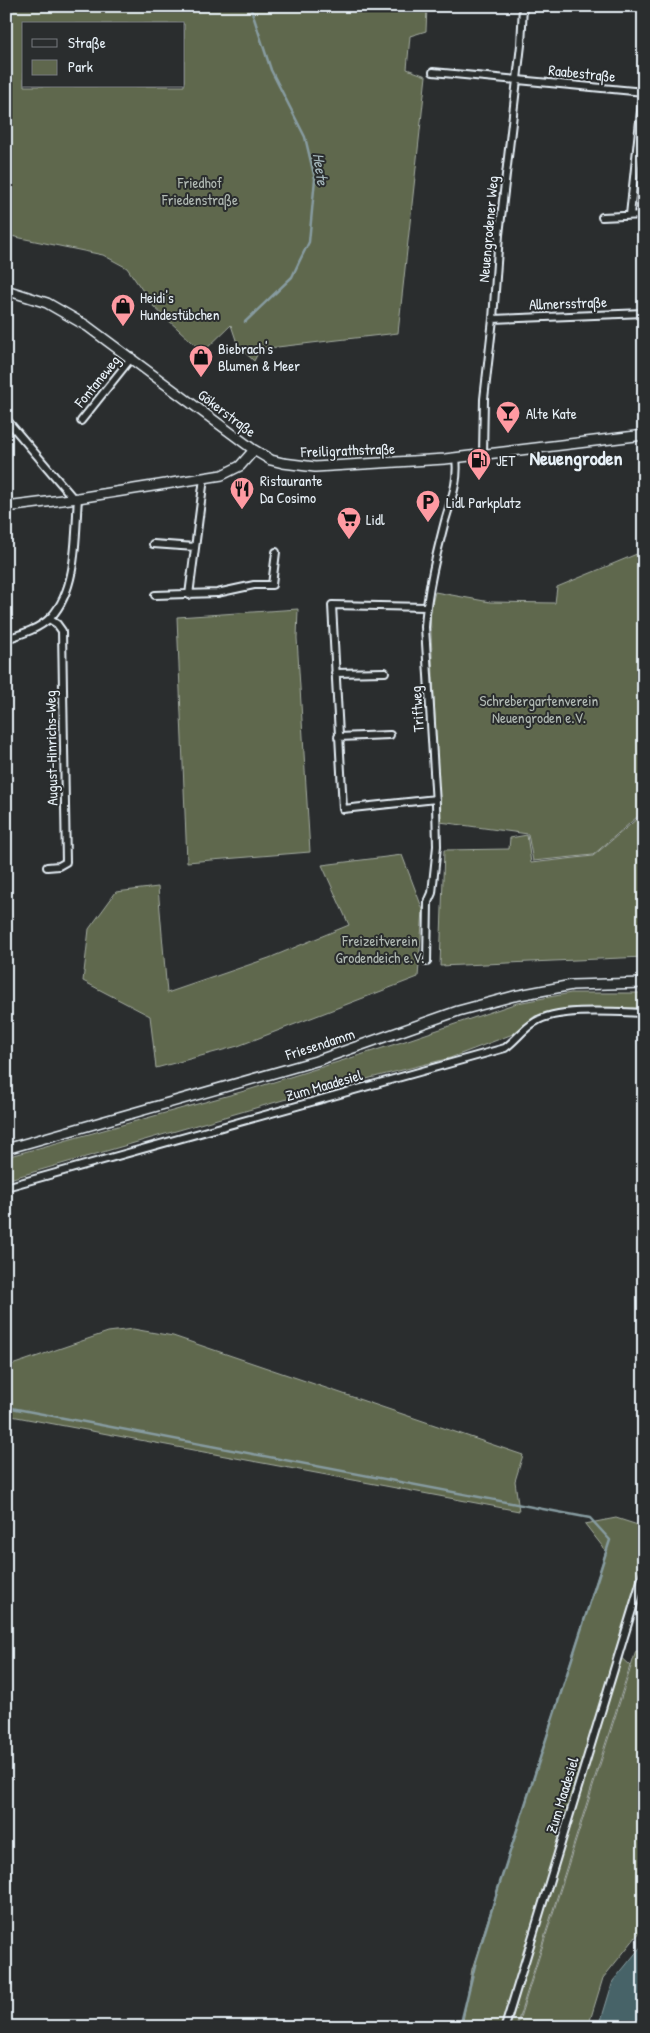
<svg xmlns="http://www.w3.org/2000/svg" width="650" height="2033" font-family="'Patrick Hand',sans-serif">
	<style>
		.green { fill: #5f674d; stroke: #a4aca2; fill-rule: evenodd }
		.water { fill: #466467; stroke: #879ca1 }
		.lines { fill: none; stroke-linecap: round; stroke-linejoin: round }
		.stream { stroke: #879ca1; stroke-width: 2.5 }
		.street-casing { stroke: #e8f1f8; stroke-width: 10 }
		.secondary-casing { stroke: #e8f1f8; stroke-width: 12 }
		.street { stroke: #2a2d2e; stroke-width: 6 }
		.secondary { stroke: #2a2d2e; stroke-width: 9 }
		.labels { text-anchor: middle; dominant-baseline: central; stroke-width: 4; stroke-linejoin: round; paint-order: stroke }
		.street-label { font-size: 15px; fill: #e8f1f8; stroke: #2a2d2e }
		.park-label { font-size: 15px; fill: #b1bab4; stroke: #2a2d2e }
		.poi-label { font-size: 15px; fill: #e8f1f8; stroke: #2a2d2e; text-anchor: start }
		.water-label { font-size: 16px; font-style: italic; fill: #a7b9be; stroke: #2a2d2e }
		.district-label { font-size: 20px; font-weight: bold; fill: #e8f1f8; stroke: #2a2d2e }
	</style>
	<rect width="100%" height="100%" fill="#2a2d2e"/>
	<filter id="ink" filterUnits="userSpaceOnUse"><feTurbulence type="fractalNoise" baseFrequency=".02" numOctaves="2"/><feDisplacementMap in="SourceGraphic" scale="10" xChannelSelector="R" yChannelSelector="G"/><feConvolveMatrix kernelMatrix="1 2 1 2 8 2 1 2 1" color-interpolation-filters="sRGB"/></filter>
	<g filter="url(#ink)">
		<path class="green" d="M6,6h421l-1,25 -16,5 -3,33 19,7 -28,257 -138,16 -6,12 -16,-15 -7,-21 -28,27 -49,-45 -27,-39 -24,-13 -97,-20zM24,24h160v62h-160z
			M644,551v260l-51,44 -60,6 -5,-27 -88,-12 -10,-210 5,-20 55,10 65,1 2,-16z
			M298,609l-1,29 13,214 -123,10 -10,-245z
			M644,813v144l-204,9 4,-116 65,-1 1,-11 17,-3 4,28 62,-7z
			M402,855l21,55 -5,67 -180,69 -82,22 -6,-52 -67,-35 6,-52 27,-37 42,-5 9,106 102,-35 80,-33 -27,-60z
			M571,993h73v15h-76l-33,8 -22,18 -63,24 -167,42 -277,80v-23l242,-67 157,-49 112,-38z
			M133,1329l40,7 350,119 -8,26 4,30 -513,-96v-48l102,-35z
			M616,1518l28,9v36l-29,89 15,14 -114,361h-54l10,-58 134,-418 -21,-27z
			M636,1651l8,2v274l-41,51 -15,49h-71z"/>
		<path class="water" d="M644,1943v84h-45l14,-46z"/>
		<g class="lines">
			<path class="stream" d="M245,322l47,-45 8,-17 9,-18 6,-63 -10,-42 -34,-67 -21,-64
				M6,1407l584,111 20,22 -112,349 -22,72 -16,66"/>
			<defs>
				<path id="street" d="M433,72l211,20
					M630,215l13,-123
					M602,217l42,-2
					M493,319l151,-6
					M6,419l68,80
					M81,421l51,-64
					M483,455l1,-56 9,-80 6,-84 22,-190 2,-39
					M153,544l42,3
					M155,595l62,-2 37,-8h18l4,-33
					M189,595l15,-117
					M426,607l-94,-2 11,204 93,-10
					M6,639c16,-5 33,-10 45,-22 27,-29 24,-82 27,-119
					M335,673l50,-1
					M338,737l52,-2
					M47,867l12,-1 7,-4 -4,-231 -5,-7 -8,-5
					M427,962l1,-60 4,-9 5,-47 -1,-42 -11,-177c2,-35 11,-71 20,-106 6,-21 14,-40 11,-63
					M6,1187l499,-139c11,-8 18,-19 30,-26 23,-15 81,-10 109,-9
					M505,2027l139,-456"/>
				<path id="secondary" d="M6,290l41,13 40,23 167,124 17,10 12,3 32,4 130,-8 199,-24
					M6,507l72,-9 144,-23 18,-9 14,-16
					M6,1149l310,-88 142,-50 56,-15 58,-11 72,-2"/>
			</defs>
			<use href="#street" class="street-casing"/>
			<use href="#secondary" class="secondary-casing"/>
			<use href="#street" class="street"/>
			<use href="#secondary" class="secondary"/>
		</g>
	</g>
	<defs>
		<symbol id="shop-pin" viewBox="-11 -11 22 30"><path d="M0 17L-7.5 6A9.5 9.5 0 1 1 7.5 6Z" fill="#ff9aa2" stroke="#2a2d2e"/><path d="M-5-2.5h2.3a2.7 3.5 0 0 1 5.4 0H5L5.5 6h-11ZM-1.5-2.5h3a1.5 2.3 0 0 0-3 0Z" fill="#111"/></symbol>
		<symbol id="bar-pin" viewBox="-11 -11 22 30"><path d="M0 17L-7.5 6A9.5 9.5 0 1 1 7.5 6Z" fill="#ff9aa2" stroke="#2a2d2e"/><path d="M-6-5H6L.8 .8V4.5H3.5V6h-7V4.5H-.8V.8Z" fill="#111"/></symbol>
		<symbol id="fuel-pin" viewBox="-11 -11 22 30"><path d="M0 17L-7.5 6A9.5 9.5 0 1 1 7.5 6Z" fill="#ff9aa2" stroke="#2a2d2e"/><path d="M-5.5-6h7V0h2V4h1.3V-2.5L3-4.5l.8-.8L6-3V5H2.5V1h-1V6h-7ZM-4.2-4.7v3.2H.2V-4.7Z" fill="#111"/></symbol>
		<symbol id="restaurant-pin" viewBox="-11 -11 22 30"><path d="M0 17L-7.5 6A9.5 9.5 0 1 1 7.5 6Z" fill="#ff9aa2" stroke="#2a2d2e"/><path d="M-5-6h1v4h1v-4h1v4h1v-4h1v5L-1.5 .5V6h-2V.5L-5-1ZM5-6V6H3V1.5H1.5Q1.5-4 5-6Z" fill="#111"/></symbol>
		<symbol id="parking-pin" viewBox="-11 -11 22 30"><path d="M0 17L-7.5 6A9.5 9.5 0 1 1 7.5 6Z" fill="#ff9aa2" stroke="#2a2d2e"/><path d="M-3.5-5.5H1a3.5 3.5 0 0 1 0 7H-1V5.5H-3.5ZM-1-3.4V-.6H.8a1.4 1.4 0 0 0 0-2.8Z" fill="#111"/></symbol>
		<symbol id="supermarket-pin" viewBox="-11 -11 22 30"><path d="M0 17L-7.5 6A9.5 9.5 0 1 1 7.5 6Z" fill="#ff9aa2" stroke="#2a2d2e"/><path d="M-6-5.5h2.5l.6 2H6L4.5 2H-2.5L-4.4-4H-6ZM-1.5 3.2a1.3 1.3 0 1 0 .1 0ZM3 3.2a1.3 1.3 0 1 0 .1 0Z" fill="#111"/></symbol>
	</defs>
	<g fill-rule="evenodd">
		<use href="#shop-pin" x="109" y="292" width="28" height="38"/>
		<use href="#shop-pin" x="187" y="343" width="28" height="38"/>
		<use href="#bar-pin" x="494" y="399" width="28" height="38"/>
		<use href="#fuel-pin" x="465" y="446" width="28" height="38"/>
		<use href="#restaurant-pin" x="228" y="475" width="28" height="38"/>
		<use href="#parking-pin" x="414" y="488" width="28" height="38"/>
		<use href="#supermarket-pin" x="335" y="505" width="28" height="38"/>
	</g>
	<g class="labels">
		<g class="street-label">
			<text transform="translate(582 73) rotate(6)">Raabestraße</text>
			<text transform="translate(488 229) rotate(-85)">Neuengrodener Weg</text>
			<text transform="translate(568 303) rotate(-2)">Allmersstraße</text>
			<text transform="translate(97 381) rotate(-51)">Fontaneweg</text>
			<text transform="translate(227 413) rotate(37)">Gökerstraße</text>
			<text transform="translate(348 450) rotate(-2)">Freiligrathstraße</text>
			<text transform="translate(417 709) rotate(-94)">Triftweg</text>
			<text transform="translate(51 748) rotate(-91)">August-Hinrichs-Weg</text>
			<text transform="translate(320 1044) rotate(-18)">Friesendamm</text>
			<text transform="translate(324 1085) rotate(-16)">Zum Maadesiel</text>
			<text transform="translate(562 1795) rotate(-73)">Zum Maadesiel</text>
		</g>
		<g class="park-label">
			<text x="200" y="182">Friedhof<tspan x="200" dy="17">Friedenstraße</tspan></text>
			<text x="539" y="700">Schrebergartenverein<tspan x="539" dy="17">Neuengroden e.V.</tspan></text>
			<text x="380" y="940">Freizeitverein<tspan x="380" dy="17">Grodendeich e.V.</tspan></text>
		</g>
		<g class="poi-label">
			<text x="140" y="297">Heidi's<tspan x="140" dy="17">Hundestübchen</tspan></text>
			<text x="218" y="348">Biebrach's<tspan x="218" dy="17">Blumen &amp; Meer</tspan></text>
			<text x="526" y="413">Alte Kate</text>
			<text x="496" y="460">JET</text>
			<text x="260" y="480">Ristaurante<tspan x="260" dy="17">Da Cosimo</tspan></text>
			<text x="446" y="502">Lidl Parkplatz</text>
			<text x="366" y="519">Lidl</text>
		</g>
		<g class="water-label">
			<text transform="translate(321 169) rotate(82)">Heete</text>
		</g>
		<g class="district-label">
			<text x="576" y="457">Neuengroden</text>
		</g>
	</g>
	<rect width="650" height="2033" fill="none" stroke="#2a2d2e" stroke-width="25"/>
	<rect x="12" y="12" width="625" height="2008" fill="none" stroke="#e8f1f8" stroke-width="2" filter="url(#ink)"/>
	<rect x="22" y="22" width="162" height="65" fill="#2a2d2e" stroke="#767b7f"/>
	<rect x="32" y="39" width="25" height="8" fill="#2a2d2e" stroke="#767b7f"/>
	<text x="68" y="48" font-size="15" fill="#e8f1f8">Straße</text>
	<rect x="32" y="60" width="25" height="15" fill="#5f674d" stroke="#767b7f"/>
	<text x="68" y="72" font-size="15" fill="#e8f1f8">Park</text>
</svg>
